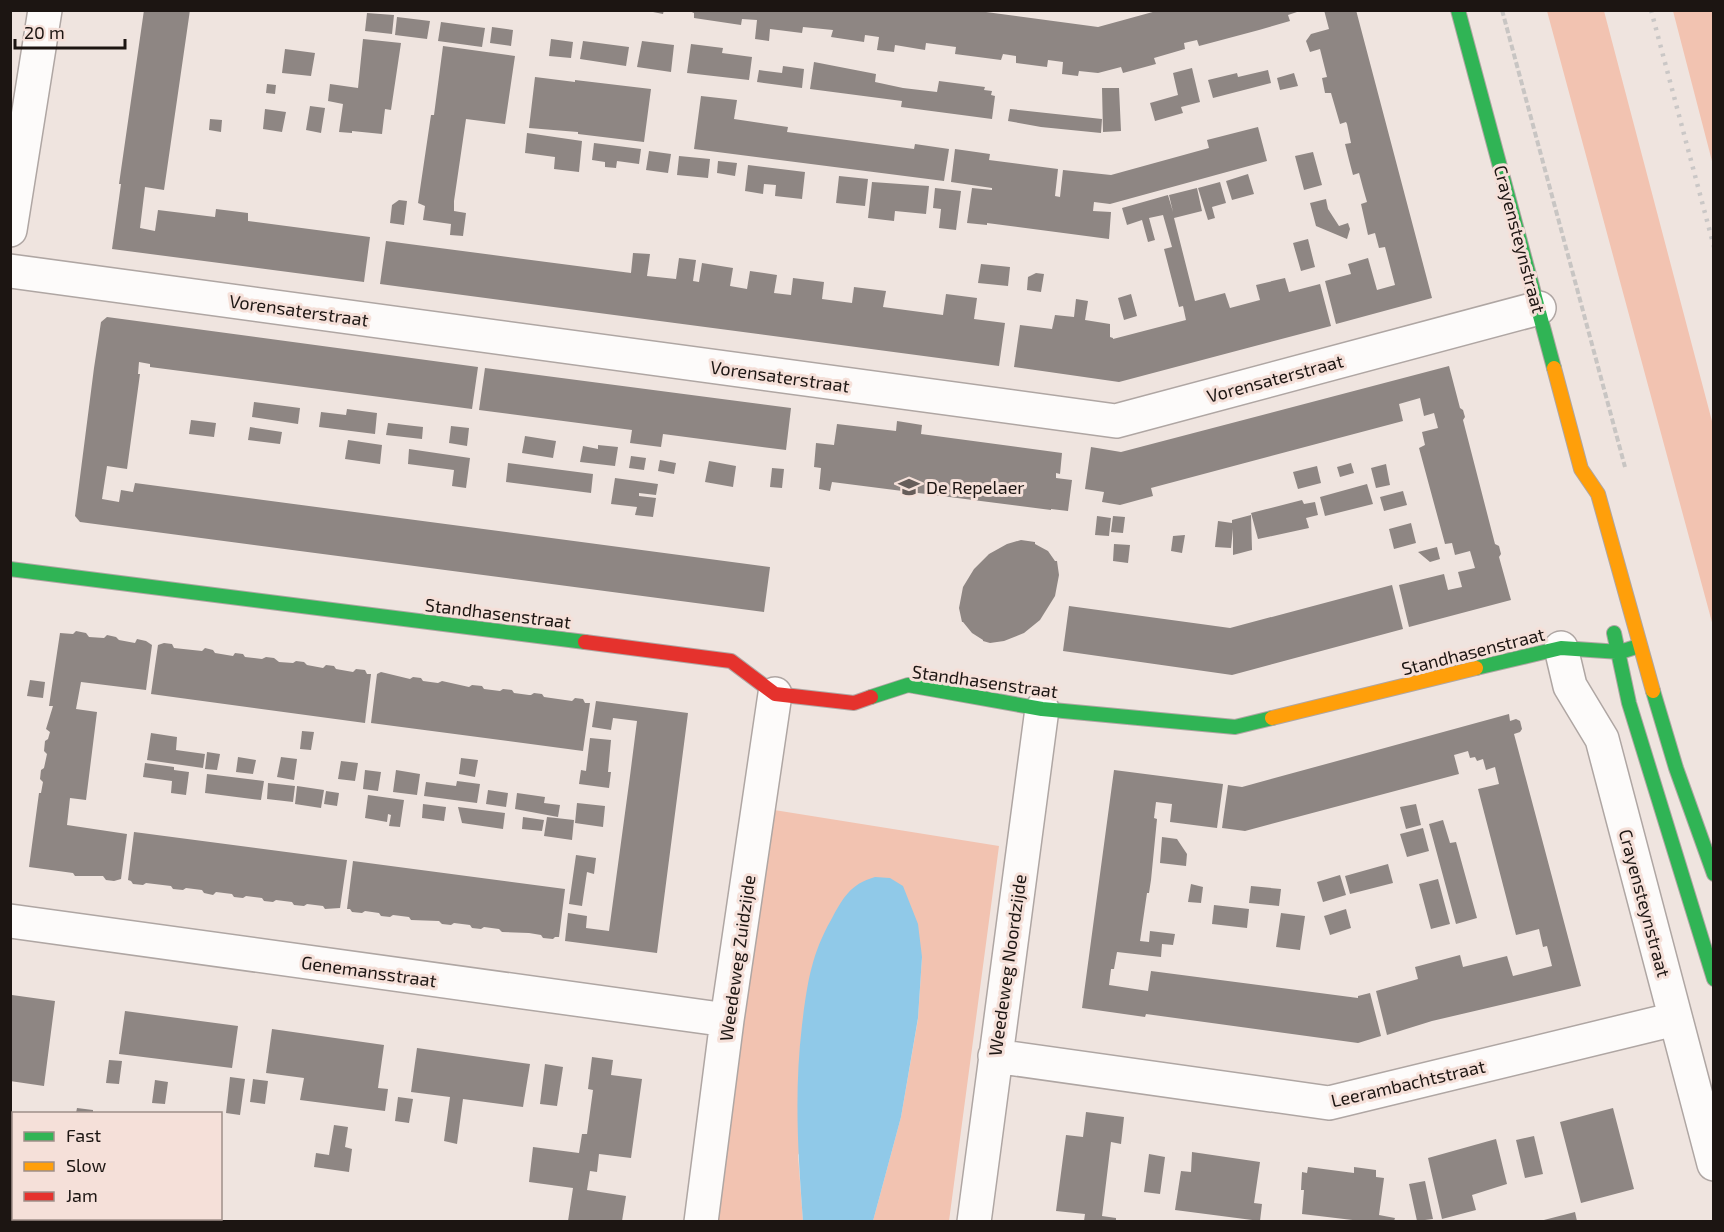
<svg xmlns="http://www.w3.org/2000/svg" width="1724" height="1232" font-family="'Exo 2',sans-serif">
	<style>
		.green { fill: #f2c3b1 }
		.water { fill: #90c9e8 }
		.building { fill: #8e8683 }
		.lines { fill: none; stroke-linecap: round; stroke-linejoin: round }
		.street-casing { stroke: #afa6a3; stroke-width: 36 }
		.fast-casing { stroke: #afa6a3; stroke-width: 16 }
		.slow-casing { stroke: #afa6a3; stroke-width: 16 }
		.jam-casing { stroke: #afa6a3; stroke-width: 16 }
		.path { stroke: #c8c5c3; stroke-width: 4; stroke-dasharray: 6 3; stroke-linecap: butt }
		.street { stroke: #fdfbfa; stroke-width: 33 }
		.fast { stroke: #30b455; stroke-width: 14 }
		.slow { stroke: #ff9f0a; stroke-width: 14 }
		.jam { stroke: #e5322d; stroke-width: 14 }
		.rail { stroke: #cac7c6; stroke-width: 4.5; stroke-dasharray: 3 6; stroke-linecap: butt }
		.labels { text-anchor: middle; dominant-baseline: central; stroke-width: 6; stroke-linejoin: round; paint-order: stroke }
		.street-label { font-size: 18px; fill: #1c1512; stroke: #f5e0d9 }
		.poi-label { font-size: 18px; fill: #1c1512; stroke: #f5e0d9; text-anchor: start }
	</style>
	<rect width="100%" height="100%" fill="#efe4df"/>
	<path class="green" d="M1547,11h57l109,414v201z
		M1673,11h40v154z
		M768,809l231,37 -50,375h-76l28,-104 17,-98 4,-62 -124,198 5,66 -90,1z"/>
	<path class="water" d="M875,877l15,1 13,8 15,38 4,33 -4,61 -17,99 -28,104h-70c-5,-67 -9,-128 -1,-196 5,-40 9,-70 29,-105 12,-22 19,-36 44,-43z"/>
	<path class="building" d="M144,10h46l-26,180 -19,-3 -5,41 15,3 3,-21 57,7 1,-8 32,4v8l122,16 -6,45 -252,-33 9,-65h-2z
		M643,10h21l-1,4z
		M687,10h284l127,17 62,-17 140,1 -12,4 2,6 -31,9 -60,16 -2,-6 -13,3 1,6 -31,9 2,6 -33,9 -2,-6 -23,6 -19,-2 -1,5 -16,-2 1,-12 -15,-2 -1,7 -31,-4v-7l-13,-2 -2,6 -46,-6 1,-7 -30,-4 -1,7 -30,-5 -1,7 -17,-2 2,-13 -14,-2 -1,7 -33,-5 2,-7 -30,-3 -1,6 -32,-4 -1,12 -14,-2 2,-19 -15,-1 -1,6 -47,-7v-5z
		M1324,10h32l76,288 -96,26 -11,-43 26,-7 -3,-10 20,-6 9,32 18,-5 -10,-38 -6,1 -4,-15 -7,2 -7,-31 6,-2 -4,-14 -4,-15 -6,2 -4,-15 -4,-16 6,-1 -4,-19 -1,-2 -6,2 -9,-31h-6l-3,-15 5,-1 -7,-28 -10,3 -4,-11 5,-7 18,-5z
		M367,13l27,2 -2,19 -27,-3z
		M397,17l33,4 -3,18 -32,-4z
		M441,22l44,6 -3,19 -44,-6z
		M492,27l21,3 -2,16 -21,-3z
		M363,39l38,4 -10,67 -6,-1 -3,25 -30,-3v2l-13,-1 4,-28 -15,-3 2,-17 28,4z
		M551,39l22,3 -2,16 -22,-2z
		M583,41l46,6 -3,19 -46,-7z
		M642,41l32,4 -3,27 -34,-5z
		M691,44l32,4 -1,5 30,4 -3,23 -62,-7z
		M443,46l72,10 -10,68 -39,-5 -12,82v10l12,2 -3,23 -13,-1 1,-11 -28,-4 2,-14 -7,-3 13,-88h3z
		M285,49l30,4 -4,23 -29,-3z
		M814,62l62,12 -1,8 28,6 34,4 2,-11 46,6 -1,3 8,1 -1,4 4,1 -3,23 -91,-12 1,-6 -92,-12z
		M783,66l21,3 -2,19 -45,-6 2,-12 23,3z
		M1192,68l8,34 -19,5 2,6 -28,8 -5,-18 28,-8 -5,-22z
		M1268,70l3,13 -58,15 -5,-18 29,-7 1,4z
		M1294,73l4,13 -18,4 -3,-12z
		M535,77l40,5v-2l76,9 -7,53 -66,-8v-2l-49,-4z
		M267,84l9,1 -1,9 -9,-1z
		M1102,88h17l2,43 -18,1z
		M701,96l36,4 -3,19 54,8 -1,5 127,17 1,-5 34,5 -5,32 -250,-32z
		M310,106l15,2 -4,25 -15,-3z
		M265,109l21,3 -4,20 -19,-3z
		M1010,109l92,10 -1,14 -60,-6 -33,-6z
		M210,119l12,1 -1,12 -12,-2z
		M1258,127l9,34 -157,43 -16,-2 -1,9 18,1 -2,27 -122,-16v2l-20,-2 5,-35 20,2v-2l-41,-6 4,-33 35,5 -1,6 69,9 -3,27 5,1 3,-27 48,5 98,-27 -2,-8z
		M527,133l55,8 -3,31 -25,-3 1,-12 -30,-4z
		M594,143l47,6 -2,15 -22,-3 -1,7 -11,-1v-5l-13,-2z
		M649,151l22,3 -3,19 -22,-3z
		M1313,152l9,33 -18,5 -9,-34z
		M679,156l31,3 -2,19 -31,-3z
		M718,161l19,2 -2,13 -18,-3z
		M748,165l57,7 -3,27 -27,-3 1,-11 -12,-1 -1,10 -18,-3z
		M1248,174l6,20 -22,6 -6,-19z
		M839,176l29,3 -3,27 -29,-3z
		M872,182l57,4 -3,28 -31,-3 -1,10 -26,-3z
		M1220,182l6,21 -14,4 3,11 -7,2 -10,-32z
		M935,188l26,3 -5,39 -17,-2 2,-19 -8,-1z
		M1197,188l5,23 -28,7 21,83 30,-8 5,15 30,-8 -4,-15 29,-7 4,14 31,-8 11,42 -212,56 -105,-15 6,-42 32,4 3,-14 19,2 2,-18 12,2 -3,19 25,4v13l3,1v1l73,-19 -3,-14 -4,1 -15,-58 8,-2 -9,-32 -14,3 6,22 -7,2 -6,-22 -15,5 -5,-17 46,-13 5,17 -4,-17z
		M1326,199l2,10 11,17 9,-3 2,6 -3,10 -31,-13 -6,-23z
		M399,200l8,1 -3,24 -14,-2 2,-18z
		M1308,239l7,28 -14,4 -8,-28z
		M386,241l245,32 2,-20 17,1 -3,22 29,3 3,-21 17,2 -3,21 6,1 3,-19 31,5 -3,18 17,3 3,-18 14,2 13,2 -3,18 17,2 2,-17 31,4 -2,17 30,4 2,-16 32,4 -3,16 60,8 3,-21 31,4 -3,21 31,4 -6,43 -619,-82z
		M981,264l29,3 -2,19 -30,-3z
		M1036,273l8,1 -3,18 -14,-2 1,-13z
		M1131,294l6,22 -13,4 -6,-22z
		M107,317l371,50 -6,42 -322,-42v-3l-11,-2 -1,12h2l-13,95 -20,-3 -5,33 17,3 2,-12 12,2 2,-9 635,84 -6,45 -684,-90 -5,-6 19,-148 7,-46z
		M1449,366l11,42 3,2 2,7 -2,3 32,124 4,2 2,8 -2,3 12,43 -102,27 -10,-42 45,-11 4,16 14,-3 -4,-15 17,-4 -5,-17 -15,4 -3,-12 -7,1 -26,-96 6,-3 -3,-13 16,-4 -4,-15 -10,3 -4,-18 -21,6 4,17 -252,67 2,8 -33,9 -18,-3 2,-10 -19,-3 6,-42 30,5z
		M485,368l306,40 -5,42 -123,-16 -2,13 -31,-4 2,-13 -153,-20z
		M254,402l46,6 -2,16 -46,-7z
		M347,409l30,4 -2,21 -56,-7 2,-15 25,3z
		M191,420l25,3 -2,14 -25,-3z
		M897,421l25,4 -1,9 141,19 -2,21 -4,-1v5l16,2 -4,31 -17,-2v1l-219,-28 -2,9 -11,-2 2,-21 -7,-1 2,-24 18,2 3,-21 59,7z
		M388,423l35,4 -1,12 -36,-4z
		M451,426l18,2 -2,18 -18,-3z
		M250,427l32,5 -2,12 -32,-4z
		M525,436l31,5 -3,17 -31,-5z
		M348,440l34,5 -2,19 -35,-5z
		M598,445l20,2 -3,19 -35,-4 3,-16 15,3z
		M409,449l61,9 -4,30 -14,-2 2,-16 -46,-6z
		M631,456l15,2 -2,12 -15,-2z
		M660,460l16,3 -2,11 -16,-3z
		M709,461l27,5 -3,21 -28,-5z
		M508,463l85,11 -2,19 -85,-11z
		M1351,463l3,10 -14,4 -3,-10z
		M1386,464l4,21 -14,3 -5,-20z
		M1317,466l4,17 -23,6 -5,-17z
		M772,468l12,1 -2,19 -12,-1z
		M615,478l43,6 -2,11 -17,-2v3l17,2 -3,19 -18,-2 2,-8 -26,-3z
		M1367,484l6,20 -48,12 -5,-19z
		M1403,491l4,14 -23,6 -4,-14z
		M1302,500l2,4 11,-2 3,13 -12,3 3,10 -51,11 -7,-26z
		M1251,515l1,35 -19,5v-26l-2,19 -16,-1 3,-26 14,2v-3z
		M1097,516l14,2 -2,18 -14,-1z
		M1113,516l12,1 -2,16 -12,-1z
		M1411,523l5,20 -22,6 -5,-20z
		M1185,535l-3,18 -11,-2 2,-15z
		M1021,540l14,2v2l13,7 7,10h2l2,14 -4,21 -15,24 -16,13 -20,8 -14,2 -7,-2v-1l-11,-7 -9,-11h-1l-3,-14 4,-21 11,-18 15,-15 18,-10z
		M1114,544l16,1 -2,18 -15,-2z
		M1437,547l3,12 -10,3 -12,-10z
		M1392,585l11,44 -171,46 -169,-24 6,-45 161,22z
		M76,631l10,2 3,4 15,1 3,-3 9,2 3,3 16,3 2,-4 9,2 6,4 -6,45 -65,-8 -5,27 21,3 -11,88 -16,-2 -3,27 60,9 -6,45 -7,2 -8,-1 -3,-4h-28l-2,-3 -44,-6 10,-74h2l2,-11 -3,-3 1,-9 3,-2 3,-14 -3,-3 1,-10 3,-2 2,-7 -4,-3 7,-23h-4l11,-73 13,1z
		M164,643l8,1 2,4 28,3 3,-3 8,2 2,3 18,3 2,-3 8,1 2,3 17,2 4,-2 8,1 5,4 14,1 3,-2 8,1 3,3 16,3 3,-3 8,1 2,3 17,3 3,-3 9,1 2,4h4l-6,49 -214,-29 7,-49z
		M381,672l29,7 3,-2 8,1 2,3 15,2 4,-2 27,6 3,-2 10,1 2,3 16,2 3,-2 9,1 2,3 15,2h2l3,-2 8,1 2,3 28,4 3,-3 8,1 2,4h5l-7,48 -212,-28 6,-49z
		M30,680l15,2 -2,16 -16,-2z
		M596,701l92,12 -31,240 -92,-12 3,-28 19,3 -1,12 23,3 21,-155 7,-55 -24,-3 -2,12 -19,-3z
		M1509,714l1,7 6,-2 4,2 2,8 -2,3 -6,2 67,252 -149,35 -45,14 -11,-44 42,-12 -3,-12 45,-12 3,12 44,-11 6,20 39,-10 -5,-20 -4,1 -4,-18 -23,6 -38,-146 21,-5 -4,-17 -9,3 -3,-11 -6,2 -2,-4 -5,1 -2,-7 -14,4 5,19 -214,57 -23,-3 6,-43 14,2z
		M302,731l12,1 -3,18 -11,-1z
		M151,733l26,4 -1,13 29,4 -2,14 -56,-8z
		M590,738l21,2 -3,32h3l-2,16 -30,-4 2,-14 5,1z
		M207,752l13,2 -3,16 -12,-1z
		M238,757l18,3 -3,14 -17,-2z
		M281,757l16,2 -3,21 -17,-3z
		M461,758l17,2 -3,17 -16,-3z
		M341,761l17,2 -3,18 -17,-2z
		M145,763l29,4v3l15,2 -3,23 -15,-2 1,-12 -29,-4z
		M365,770l16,2 -3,19 -15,-2z
		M396,770l24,4 -3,21 -24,-3z
		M1114,770l109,14 -6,44 -47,-6 2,-18 -16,-2 -2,16 3,1 -6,61 -2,13h-2l-7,48 9,1 1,-11 25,3 -2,11 -11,-1 -1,13 -44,-5 -3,17h-3l-2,16 39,6 3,-20 207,27v-2l12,-3 11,43 -23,7 -212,-29 -1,3 -63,-9z
		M207,774l57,7 -3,19 -56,-7z
		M457,781l23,3 -3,19 -53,-7 2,-14 30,4z
		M268,783l27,3 -2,16 -26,-3z
		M297,786l27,4 -3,18 -26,-4z
		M488,790l20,3 -2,14 -20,-3z
		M326,791l13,2 -2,13 -13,-2z
		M517,793l28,4 -1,6 16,2 -2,12 -43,-8z
		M368,795l36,5 -4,27 -11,-1 2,-11 -3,-1 -1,8 -22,-4z
		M577,803l28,3 -2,21 -28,-4z
		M423,804l23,3 -2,14 -22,-3z
		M1416,804l5,21 -15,4 -6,-22z
		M458,807l47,6 -2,16 -41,-6z
		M523,817l21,3 -2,11 -20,-2z
		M547,817l27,3 -2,20 -28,-4z
		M1443,820l7,23 6,-1 21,76 -21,6 -27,-100z
		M1423,828l6,23 -22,6 -7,-23z
		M134,832l213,28 -7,48 -15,1 -2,-3 -16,-2 -3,2 -10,-1 -2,-3 -16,-2 -3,2 -9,-1 -2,-3 -16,-2 -3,2 -9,-1 -2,-3 -16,-2 -3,3 -9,-2 -2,-3 -16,-2 -3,2 -10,-1 -2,-3 -25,-3 -3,2 -10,-1 -2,-3 -3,-1z
		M1162,837l15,2 10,15 -1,12 -26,-3z
		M576,855l20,3 -2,16 -7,-2 -5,34 -13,-2z
		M353,861l212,28 -6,48h-4l-2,2 -10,-1 -2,-3 -12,-2 -27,-1 -3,-3 -15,-2 -3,2 -9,-1 -2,-3 -16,-2 -3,2 -9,-1 -3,-3 -28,-1 -2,-3 -16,-2 -3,2 -9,-1 -2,-3 -14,-2 -3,2 -10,-1 -2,-3h-3z
		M1388,864l5,19 -43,11 -5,-18z
		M1340,875l6,20 -23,7 -6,-20z
		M1438,879l12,45 -19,5 -12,-45z
		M1191,884l12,3 -2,16 -13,-1z
		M1251,886l30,3 -2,17 -30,-3z
		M1214,905l35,4 -2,19 -35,-4z
		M1346,909l5,19 -21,7 -6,-19z
		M1281,913l24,3 -5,34 -24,-3z
		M12,995l43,6 -11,85 -34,-5v-72z
		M125,1011l113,15 -6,42 -113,-14z
		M272,1029l112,16 -6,43 10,1 -3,22 -85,-11 4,-22 -38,-5z
		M417,1048l113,16 -7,43 -60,-8 -6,45 -13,-3 6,-44 -39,-5z
		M592,1057l21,3 -2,15 31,4 -11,79 -32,-4 -2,18 -7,-1 -3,19 39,6 -4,25h-54l5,-33 -44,-6 4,-35 46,6 3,-19h5l6,-44 -5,-1z
		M109,1060l13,1 -3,23 -13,-1z
		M545,1064l18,3 -6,39 -17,-2z
		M230,1077l15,2 -5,36 -14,-2z
		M253,1079l15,2 -3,23 -15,-2z
		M155,1080l13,2 -3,22 -13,-1z
		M398,1097l15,2 -4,24 -14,-2z
		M77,1108l16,2v3h-17z
		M1613,1108l21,81 -53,14 -21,-81z
		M1086,1112l38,5 -3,27 -10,-2 -9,74 14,2v3h-32l1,-7 -29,-3 10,-76 17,2z
		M10,1115h4v78l-4,-1z
		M334,1125l14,2 -3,20 7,2 -3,23 -35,-5 2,-14 13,2z
		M1534,1136l9,38 -18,4 -9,-38z
		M1496,1139l11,45 -35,11 4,15 -34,9 -14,-61z
		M1192,1152l68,10 -6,41 8,1 -2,17 -85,-11 6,-39 10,1z
		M1149,1154l16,3 -5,37 -16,-2z
		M1308,1167l46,6v-6l22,3v7l8,1 -5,37 16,3 -1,3h-33l-59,-7 2,-24h-3l1,-18 5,1z
		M1425,1181l8,38 -16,2 -8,-37z
		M1575,1212l2,9h-37z
		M80,1218h20l-1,3h-19z
		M174,1218h16v3h-17z"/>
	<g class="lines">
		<defs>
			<path id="street" d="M10,230l35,-220
				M10,271l1106,150 423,-113
				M1561,648l9,38 32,53 112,425
				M10,921l717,99
				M995,1056l334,47 346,-84
				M701,1222l26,-202 48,-326
				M974,1222l68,-513"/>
			<path id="fast" d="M1458,10l96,358
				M10,569l575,73
				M1614,633l15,70 85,276
				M1476,668l85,-20 59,4 19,-6
				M1653,691l23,77 38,106
				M871,697l37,-12 134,24 193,18 37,-9"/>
			<path id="slow" d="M1554,368l27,101 17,25 55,197
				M1272,718l204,-50"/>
			<path id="jam" d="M585,642l146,19 44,33 79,9 17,-6"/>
		</defs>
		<use href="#street" class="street-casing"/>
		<use href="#fast" class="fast-casing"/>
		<use href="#slow" class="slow-casing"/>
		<use href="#jam" class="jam-casing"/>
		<path class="path" d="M1502,10l123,457"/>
		<use href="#street" class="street"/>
		<use href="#fast" class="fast"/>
		<use href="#slow" class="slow"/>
		<use href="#jam" class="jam"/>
		<path class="rail" d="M1651,10l63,237"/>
	</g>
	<defs>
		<symbol id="school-bare" viewBox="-9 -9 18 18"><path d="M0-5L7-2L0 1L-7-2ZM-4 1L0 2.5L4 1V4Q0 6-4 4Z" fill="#665d5a" stroke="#f5e0d9" stroke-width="2.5" paint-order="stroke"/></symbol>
	</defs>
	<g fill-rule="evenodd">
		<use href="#school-bare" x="894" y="472" width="30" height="30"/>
	</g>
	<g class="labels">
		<g class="street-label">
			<text transform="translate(1520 239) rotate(75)">Crayensteynstraat</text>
			<text transform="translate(299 310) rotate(8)">Vorensaterstraat</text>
			<text transform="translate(780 376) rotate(8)">Vorensaterstraat</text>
			<text transform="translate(1275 378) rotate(-15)">Vorensaterstraat</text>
			<text transform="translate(498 613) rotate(7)">Standhasenstraat</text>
			<text transform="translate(1473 651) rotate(-14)">Standhasenstraat</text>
			<text transform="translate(985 681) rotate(8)">Standhasenstraat</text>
			<text transform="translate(1645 903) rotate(75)">Crayensteynstraat</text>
			<text transform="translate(737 958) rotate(-82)">Weedeweg Zuidzijde</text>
			<text transform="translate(1007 965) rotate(-82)">Weedeweg Noordzijde</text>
			<text transform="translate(369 971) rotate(8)">Genemansstraat</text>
			<text transform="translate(1408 1083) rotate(-13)">Leerambachtstraat</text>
		</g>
		<g class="poi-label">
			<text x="926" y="487">De Repelaer</text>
		</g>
	</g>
	<rect width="1724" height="1232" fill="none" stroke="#1c1512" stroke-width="24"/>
	<rect x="12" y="1112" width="210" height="108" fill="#f5e0d9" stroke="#9e8f89" stroke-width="1.5"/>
	<rect x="24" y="1132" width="30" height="9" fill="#30b455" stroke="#9e8f89" stroke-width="1.5"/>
	<text x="66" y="1142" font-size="18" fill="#1c1512">Fast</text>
	<rect x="24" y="1162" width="30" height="9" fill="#ff9f0a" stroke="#9e8f89" stroke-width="1.5"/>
	<text x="66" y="1172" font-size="18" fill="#1c1512">Slow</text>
	<rect x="24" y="1192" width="30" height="9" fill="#e5322d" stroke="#9e8f89" stroke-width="1.5"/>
	<text x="66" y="1202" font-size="18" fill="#1c1512">Jam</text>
	<path d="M15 39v9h110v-9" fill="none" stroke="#1c1512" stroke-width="3"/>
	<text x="24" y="39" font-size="18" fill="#1c1512" stroke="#f5e0d9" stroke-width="4.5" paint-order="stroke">20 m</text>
</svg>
